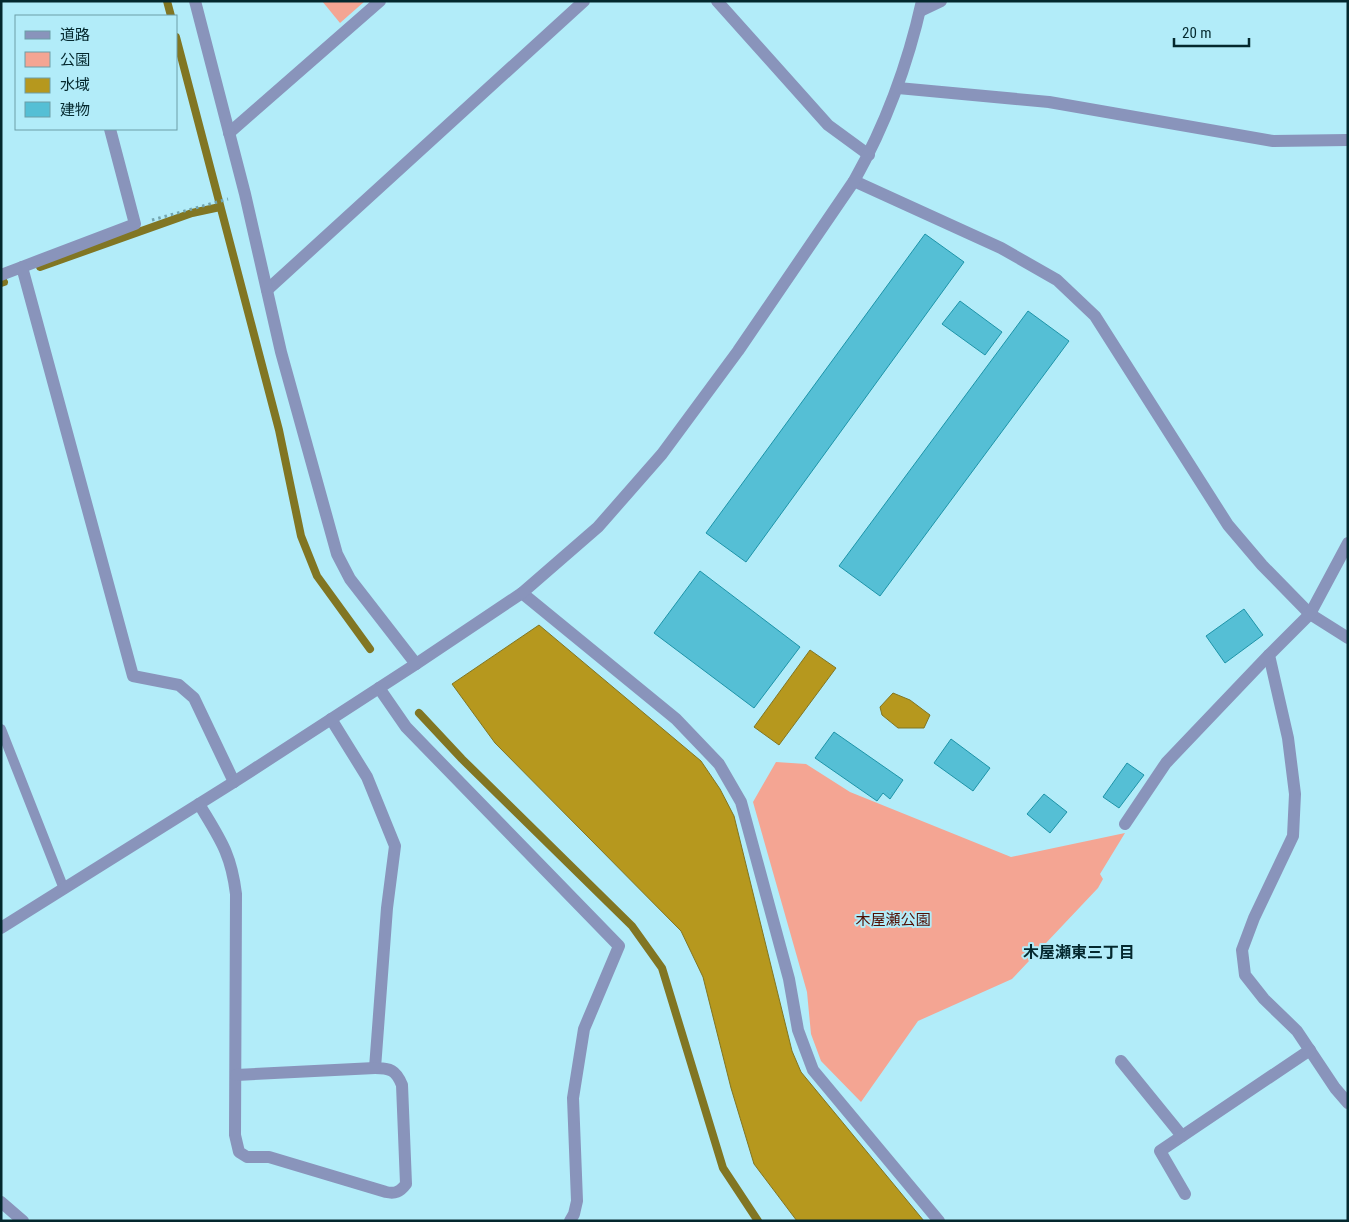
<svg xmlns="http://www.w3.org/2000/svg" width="1349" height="1222" font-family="'Roboto Condensed','Noto Sans JP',sans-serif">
<rect width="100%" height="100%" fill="#b2ecf9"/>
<!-- green -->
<g fill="#f4a593">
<path d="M322 1H365L340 23Z"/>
<path d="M776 762 806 764 850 792 1011 857 1125 833 1100 874 1103 879 1098 888 1012 979 918 1021 861 1102 821 1061 811 1034 807 992 753 802Z"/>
</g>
<!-- water -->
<g fill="#b6981e" stroke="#817623">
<path d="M539 625 701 761 720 789 734 816 792 1051 801 1072 924 1221H797L754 1164 731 1088 703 977 681 931 495 743 452 684Z"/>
<path d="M810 650 836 668 779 745 754 727Z"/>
<path d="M893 693 910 700 930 715 924 728H898L882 715 880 707Z"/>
</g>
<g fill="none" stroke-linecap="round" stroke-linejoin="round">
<!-- stream -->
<g stroke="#817623" stroke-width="8">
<path d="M167 1 171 16"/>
<path d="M176 37 279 430 301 536 317 576 370 649"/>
<path d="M40 267 192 213 220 207"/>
<path d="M1 283 4 282"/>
<path d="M419 713 462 759 632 926 662 968 723 1168 758 1221"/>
</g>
</g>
<!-- building -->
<g fill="#55bfd5" stroke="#1d94a9">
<path d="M925 234 964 262 746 562 706 533Z"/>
<path d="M960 301 1002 332 985 355 942 324Z"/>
<path d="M1028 311 1069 341 880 596 839 566Z"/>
<path d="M700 571 800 647 754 708 654 633Z"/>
<path d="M1244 609 1263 635 1225 663 1206 636Z"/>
<path d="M834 732 903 780 890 799 883 793 877 801 815 758Z"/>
<path d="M951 739 990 768 973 791 934 763Z"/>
<path d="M1127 763 1144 775 1119 808 1103 797Z"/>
<path d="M1044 794 1067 812 1050 833 1027 814Z"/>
</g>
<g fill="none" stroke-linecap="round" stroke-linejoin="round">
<!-- path -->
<path stroke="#73a5af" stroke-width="3" stroke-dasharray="2.5 4" stroke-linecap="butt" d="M152 220 228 199"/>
<!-- service -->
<path stroke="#8994bb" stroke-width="10" d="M1 729 64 889"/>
<!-- minor -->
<g stroke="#8994bb" stroke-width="12">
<path d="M717 1 828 125 869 155"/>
<path d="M920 11 941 1"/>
<path d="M229 133 380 1"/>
<path d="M854 181 1001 248 1057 280 1095 316 1228 525 1262 565 1310 614 1348 638"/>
<path d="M22 267 135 224 110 129"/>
<path d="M1 275 22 267 133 676 179 685 194 698 234 782"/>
<path d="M267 290 584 1"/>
<path d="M1348 543 1310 614 1269 655 1288 738 1295 794 1293 836 1254 918 1242 950 1245 975 1264 999 1297 1031 1335 1088 1348 1103"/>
<path d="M522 593 676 719 719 764 741 802 789 979 798 1030 813 1070 939 1221"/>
<path d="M379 688 406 727 619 946 584 1029 573 1098 577 1201 574 1214 570 1221"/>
<path d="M199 804C220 839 231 853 236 894L235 1135 239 1152 247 1157H269L386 1192C395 1194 400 1192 406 1184L402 1085C396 1070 390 1068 375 1068L387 908 395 846 367 777 331 719"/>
<path d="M1125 824 1166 763 1269 655"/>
<path d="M1121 1061 1182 1136"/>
<path d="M236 1075 375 1068"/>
<path d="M1185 1194 1160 1151 1310 1050"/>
<path d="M1 1202 23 1221"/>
</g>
<!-- tertiary -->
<g stroke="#8994bb" stroke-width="12">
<path d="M195 1 245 194 281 352 337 554 350 579 416 664"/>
<path d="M898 88 1049 102 1273 141 1348 140"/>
<path d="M1 928 234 782 416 664 522 593 598 527 662 454 738 351 854 181C886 124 908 64 922 1"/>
</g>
</g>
<g text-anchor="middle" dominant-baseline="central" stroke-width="4" stroke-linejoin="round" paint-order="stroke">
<!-- park labels -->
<g font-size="15" fill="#500f03" stroke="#b2ecf9">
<text x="893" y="920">木屋瀬公園</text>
</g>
<!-- neighbourhood labels -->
<g font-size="16" font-weight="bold" fill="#04282e" stroke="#b2ecf9">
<text x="1079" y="952">木屋瀬東三丁目</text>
</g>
</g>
<!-- border -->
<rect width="1349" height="1222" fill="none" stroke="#04282e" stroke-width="5"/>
<!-- legend -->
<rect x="15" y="15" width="162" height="115" fill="#b2ecf9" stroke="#6c9ea8"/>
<rect x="25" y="31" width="25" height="8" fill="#8994bb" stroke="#6c9ea8"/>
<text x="60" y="40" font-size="15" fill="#04282e">道路</text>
<rect x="25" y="52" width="25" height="15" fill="#f4a593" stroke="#6c9ea8"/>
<text x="60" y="65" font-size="15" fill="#04282e">公園</text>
<rect x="25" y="78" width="25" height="15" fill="#b6981e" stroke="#6c9ea8"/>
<text x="60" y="90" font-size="15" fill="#04282e">水域</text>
<rect x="25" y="102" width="25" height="15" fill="#55bfd5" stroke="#6c9ea8"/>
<text x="60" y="115" font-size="15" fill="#04282e">建物</text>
<!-- scale -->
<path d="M1174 38v8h75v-8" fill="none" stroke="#04282e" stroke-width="2.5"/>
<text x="1182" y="38" font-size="15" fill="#04282e" stroke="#b2ecf9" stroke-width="4" paint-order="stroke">20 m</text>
</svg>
